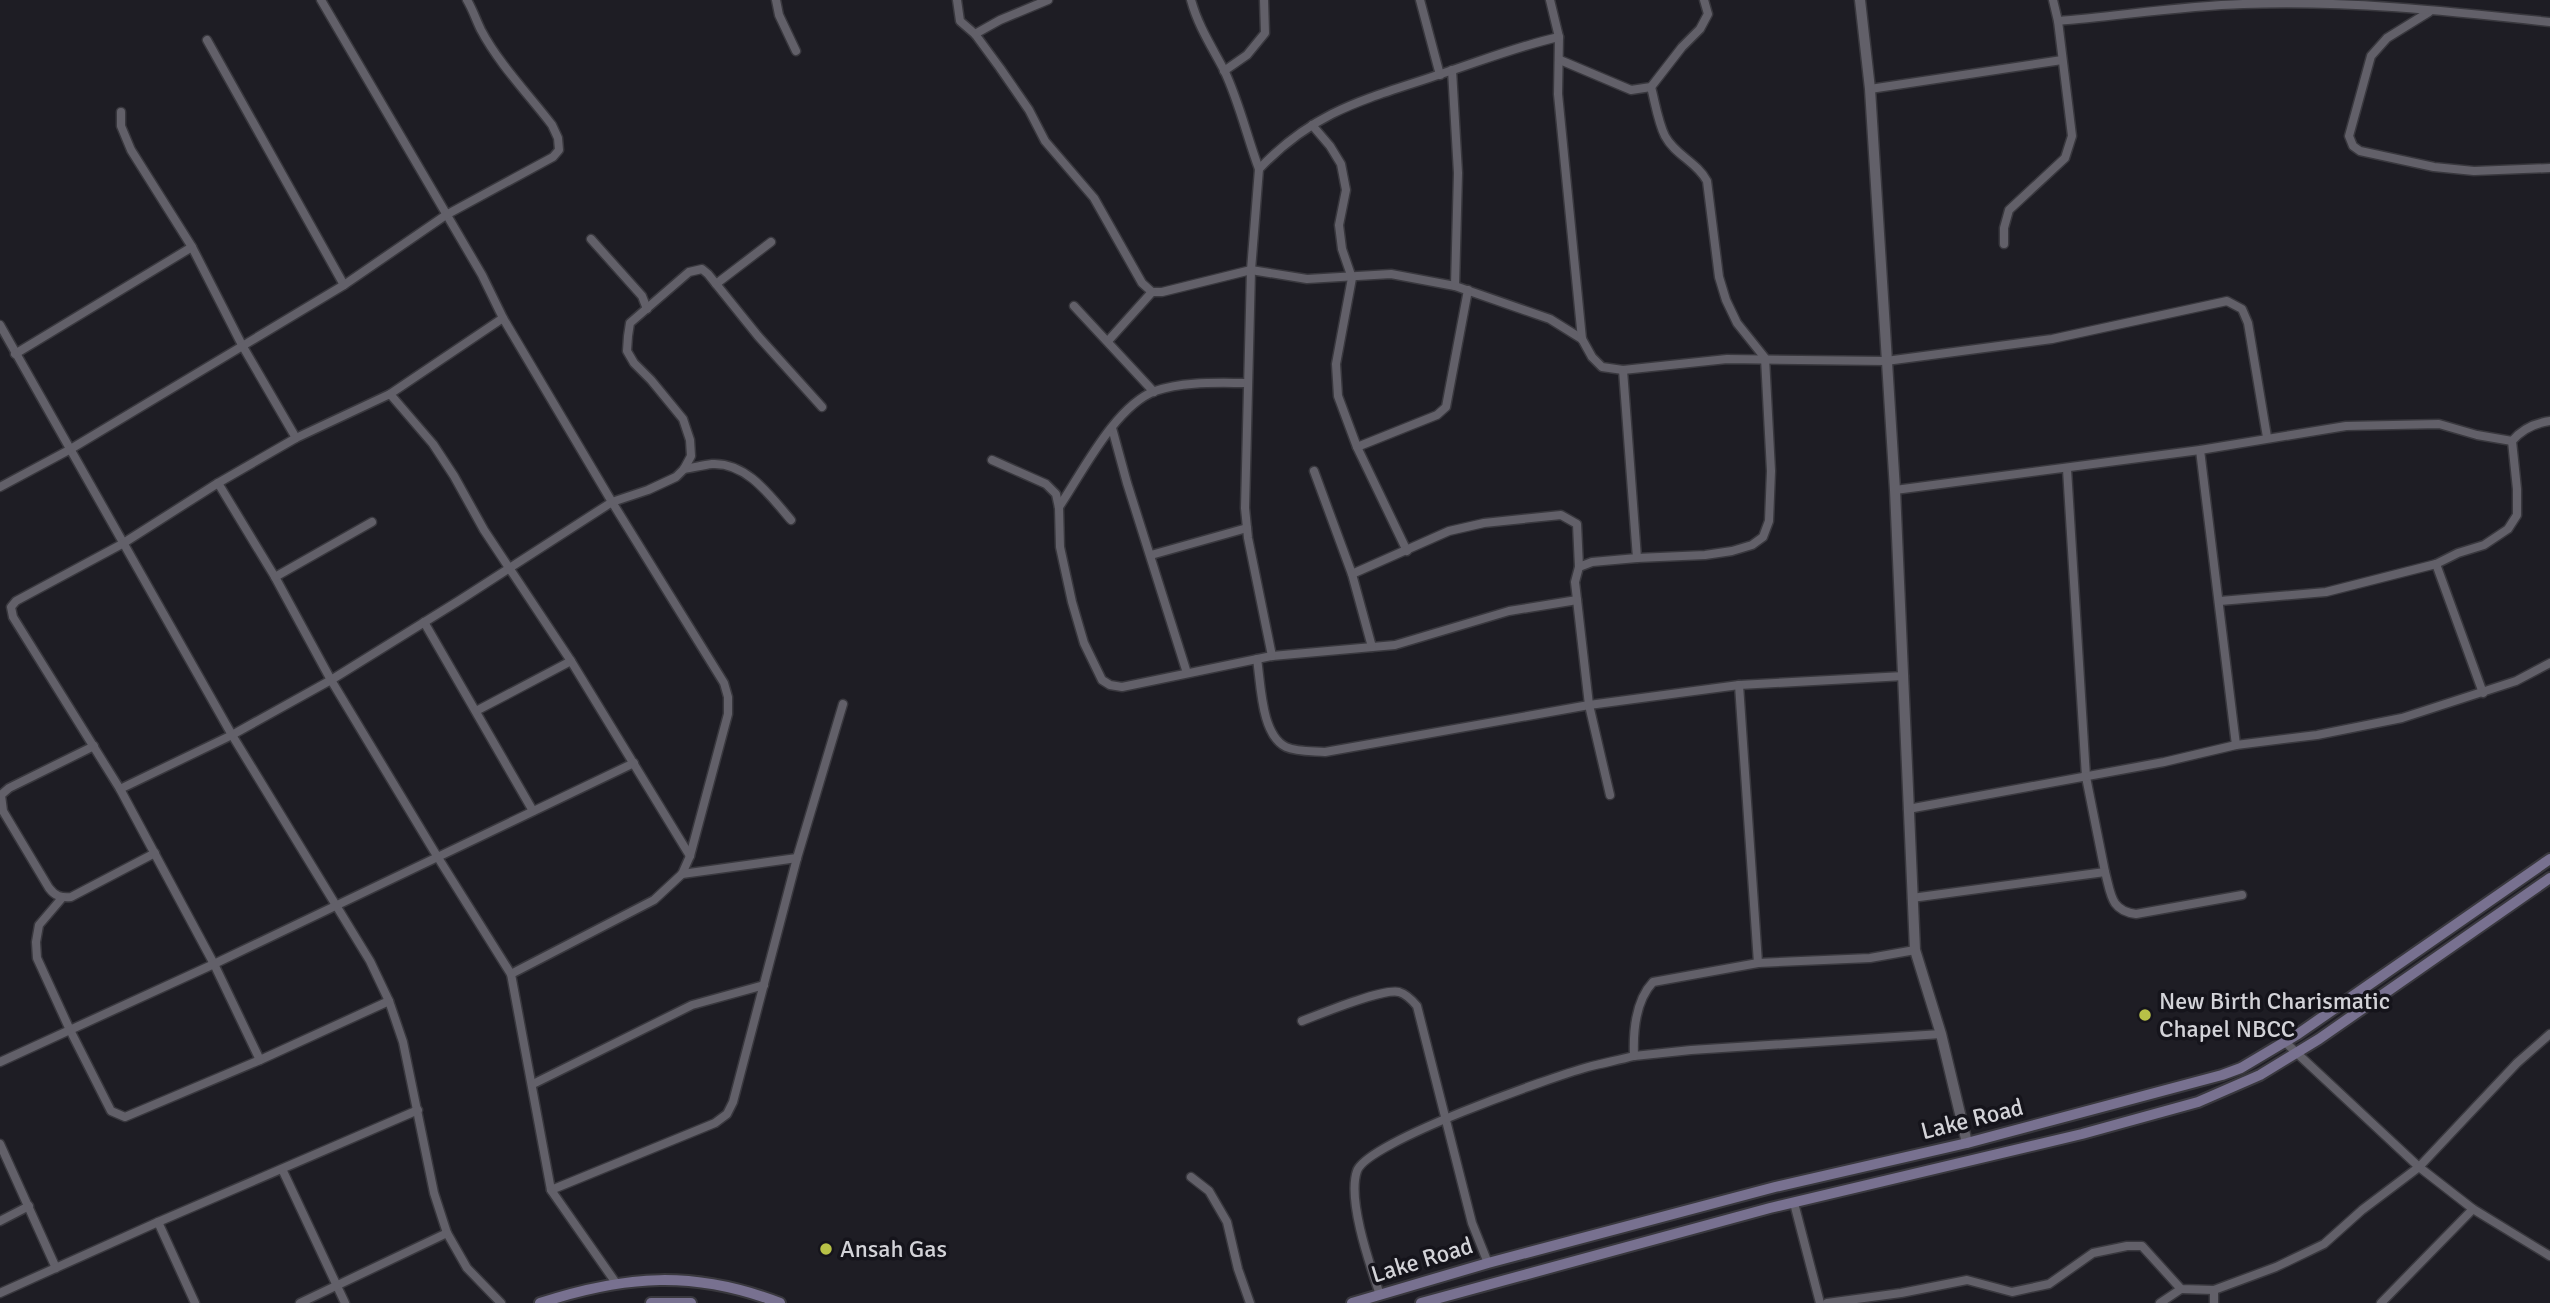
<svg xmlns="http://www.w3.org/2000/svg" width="2550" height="1303" font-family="Signika,sans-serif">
<rect width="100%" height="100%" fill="#1e1d24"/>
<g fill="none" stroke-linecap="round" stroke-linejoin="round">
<!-- minor casing -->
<g stroke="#39383e" stroke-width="11">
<g id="minor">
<path d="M321 0 482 275 503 318 612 502 724 683 728 697V714L690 856 682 874 654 900 511 974 551 1190 616 1283"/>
<path d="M776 0 779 15 796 51"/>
<path d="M957 0 960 21 975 34 1000 68 1029 110 1045 141 1094 198 1142 283 1152 292H1162L1251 270 1307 279 1391 274 1455 286 1550 319 1582 339 1592 357 1602 367 1623 370 1727 359 1886 361 2052 339 2227 301 2242 309 2248 323 2267 437"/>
<path d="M1191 0C1198 26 1212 47 1224 70 1239 101 1247 137 1259 169"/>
<path d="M1420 0 1440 75"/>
<path d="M1550 0 1559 37 1558 94 1582 339"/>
<path d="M2429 12 2387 38 2371 56 2349 136 2353 146 2360 151 2434 167 2474 171 2550 168"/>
<path d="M2058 21C2119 16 2181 6 2243 4 2345 0 2448 11 2550 22"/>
<path d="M975 34 1000 20 1048 0"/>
<path d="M207 40 344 285"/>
<path d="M1560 60 1631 90 1651 87 1682 47 1700 29 1708 14 1704 0"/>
<path d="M1452 70 1458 173 1455 286"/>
<path d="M1224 71 1247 55 1265 33 1264 0"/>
<path d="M1870 89 2062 60"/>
<path d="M121 112V126L131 150 192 247 242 345 296 438"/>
<path d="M1312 125 1330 146 1341 164 1346 190 1339 225 1342 249 1352 278 1336 364 1338 396 1357 447 1407 551"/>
<path d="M591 239 642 296 647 309"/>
<path d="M2004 244V228L2009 210 2065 158 2072 136 2058 21 2053 0"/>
<path d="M716 284 771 242"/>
<path d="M1074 306 1154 392"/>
<path d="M0 325 232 735 370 961 389 1001 403 1042 434 1193 447 1233 467 1268 501 1303"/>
<path d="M1108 341 1152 292"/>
<path d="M15 354 192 247"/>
<path d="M390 394 503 318"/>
<path d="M1112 428 1127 483 1187 673"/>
<path d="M1357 447 1437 415 1446 407 1468 290"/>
<path d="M2200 450 2236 745"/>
<path d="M992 460 1046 484 1056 494 1059 508 1060 547 1072 602 1084 643 1102 680 1110 685 1122 687 1272 656 1395 645 1509 611 1577 600"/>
<path d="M684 469C693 468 702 465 712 464 747 462 771 497 791 520"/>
<path d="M2067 469 2086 777 2105 872"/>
<path d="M1314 471 1352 574 1372 647"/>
<path d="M218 483 275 577 331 680 437 856 511 974"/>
<path d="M0 487 69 450 344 285 446 215 553 157 559 150 558 138 552 125C529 95 499 64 481 30 476 20 473 10 467 0"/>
<path d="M1895 490 2200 450 2346 426 2439 424 2477 435 2512 441"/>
<path d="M1059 507C1082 473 1115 406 1155 391 1184 381 1217 383 1247 383"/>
<path d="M1151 555 1247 528"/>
<path d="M1637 558 1705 555 1732 551 1752 545 1763 537 1769 521 1771 471 1765 358 1737 323 1726 300 1719 277 1707 181C1697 162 1675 155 1665 136 1658 122 1655 102 1651 87"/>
<path d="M2436 564 2483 693"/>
<path d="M1352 574 1449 531 1484 523 1561 515 1577 524 1579 567"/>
<path d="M275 577 372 522"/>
<path d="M2220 601 2326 592 2436 564 2458 553 2484 545 2508 529 2517 515V489L2512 441C2522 429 2535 423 2550 421"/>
<path d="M424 622 533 811"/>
<path d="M1272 656 1248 538 1245 508 1251 270 1259 169C1316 109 1367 99 1441 74 1481 61 1518 46 1559 37"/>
<path d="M1257 659C1261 684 1261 735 1286 747 1297 752 1313 751 1325 752L1589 705 1739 685 1904 676"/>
<path d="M1739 685 1758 963"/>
<path d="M476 711 571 661"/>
<path d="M94 746 9 788 1 795 3 811 49 888C55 896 61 898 71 897L155 853"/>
<path d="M120 789 232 735 331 680 460 600 612 502 648 490 676 477 684 469 691 456 690 440 683 419 651 380 634 363 627 351 628 336 630 323 689 272 702 269 708 274 758 336 822 407"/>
<path d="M1610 795 1589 705 1575 582 1579 567 1592 562 1637 558 1623 370"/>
<path d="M1908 809 2164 762 2236 745 2317 735 2402 718 2516 681 2550 663"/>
<path d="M682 874 797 858"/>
<path d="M62 898 39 925 36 942 37 958 70 1030 111 1111 125 1117 260 1060 389 1001"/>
<path d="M1912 898 2105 872C2111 893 2110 911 2136 914L2242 895"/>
<path d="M1302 1021C1320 1014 1383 988 1399 992 1406 994 1412 1000 1417 1006L1472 1223 1488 1263"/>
<path d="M2285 1042 2419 1167 2473 1209 2550 1256"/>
<path d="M1634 1056 1691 1050 1941 1034"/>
<path d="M260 1060 214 964 120 789 13 617 11 607 16 601 122 544 218 483 296 438 390 394 433 444 454 476 484 530 571 661 690 856"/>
<path d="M0 1062 214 964 634 763"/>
<path d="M533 1084 692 1005 764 985"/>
<path d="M0 1144 56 1268"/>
<path d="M282 1169 345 1303"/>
<path d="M1191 1177 1209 1191 1227 1222 1238 1269 1250 1303"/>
<path d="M551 1190 715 1123 727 1114 733 1102 797 858 843 704"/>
<path d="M1794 1203 1820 1303"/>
<path d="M0 1221 29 1206"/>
<path d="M158 1222 195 1303"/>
<path d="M0 1293 158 1222 418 1110"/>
<path d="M1380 1295C1370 1265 1347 1200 1357 1171 1366 1142 1552 1077 1588 1067 1603 1063 1619 1060 1634 1056 1633 1031 1635 1001 1653 982L1758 963 1870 958 1915 950"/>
<path d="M300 1303 447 1233"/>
<path d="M1827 1303 1901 1293 1967 1280 2012 1292 2049 1284 2093 1253 2127 1246H2142L2181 1289 2214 1290 2276 1267 2324 1244 2362 1210 2419 1167 2517 1063 2550 1034"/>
<path d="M2160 1303 2181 1289"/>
<path d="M2214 1303V1290"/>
<path d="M2381 1303 2473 1209"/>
</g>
</g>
<!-- tertiary casing -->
<g stroke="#39383e" stroke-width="13">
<path id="tertiary" d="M1860 0 1870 89 1895 490 1915 950 1941 1034 1967 1143"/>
</g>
<!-- secondary casing -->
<g stroke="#39383e" stroke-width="14">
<g id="secondary">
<path d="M540 1303C626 1275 694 1270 780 1303"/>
<path d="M651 1303H691"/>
<path d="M1352 1303 1488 1263 1775 1187 1967 1143 2222 1075 2241 1068 2298 1034 2550 859"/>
<path d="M1421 1303 1770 1208 2082 1134 2198 1102 2260 1075 2319 1039 2550 878"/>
</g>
</g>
<!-- minor -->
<use href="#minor" stroke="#626069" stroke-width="8"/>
<!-- tertiary -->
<use href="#tertiary" stroke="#626069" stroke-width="10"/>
<!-- secondary -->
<use href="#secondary" stroke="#787190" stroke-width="10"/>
</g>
<!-- markers -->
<g fill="#b8c147" stroke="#15141b" stroke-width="2.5">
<circle cx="2145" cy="1015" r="7"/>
<circle cx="826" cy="1249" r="7"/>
</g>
<g text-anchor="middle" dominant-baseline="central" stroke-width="7" stroke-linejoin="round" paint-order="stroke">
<!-- poi labels -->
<g font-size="24" fill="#d3d3d8" stroke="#15141b" text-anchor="start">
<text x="2159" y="1001">New Birth Charismatic<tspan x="2159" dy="28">Chapel NBCC</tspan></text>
<text x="840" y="1249">Ansah Gas</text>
</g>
<!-- street labels -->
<g font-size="24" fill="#d3d3d8" stroke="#15141b">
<text transform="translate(1972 1119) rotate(-14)">Lake Road</text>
<text transform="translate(1422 1260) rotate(-17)">Lake Road</text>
</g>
</g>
</svg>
